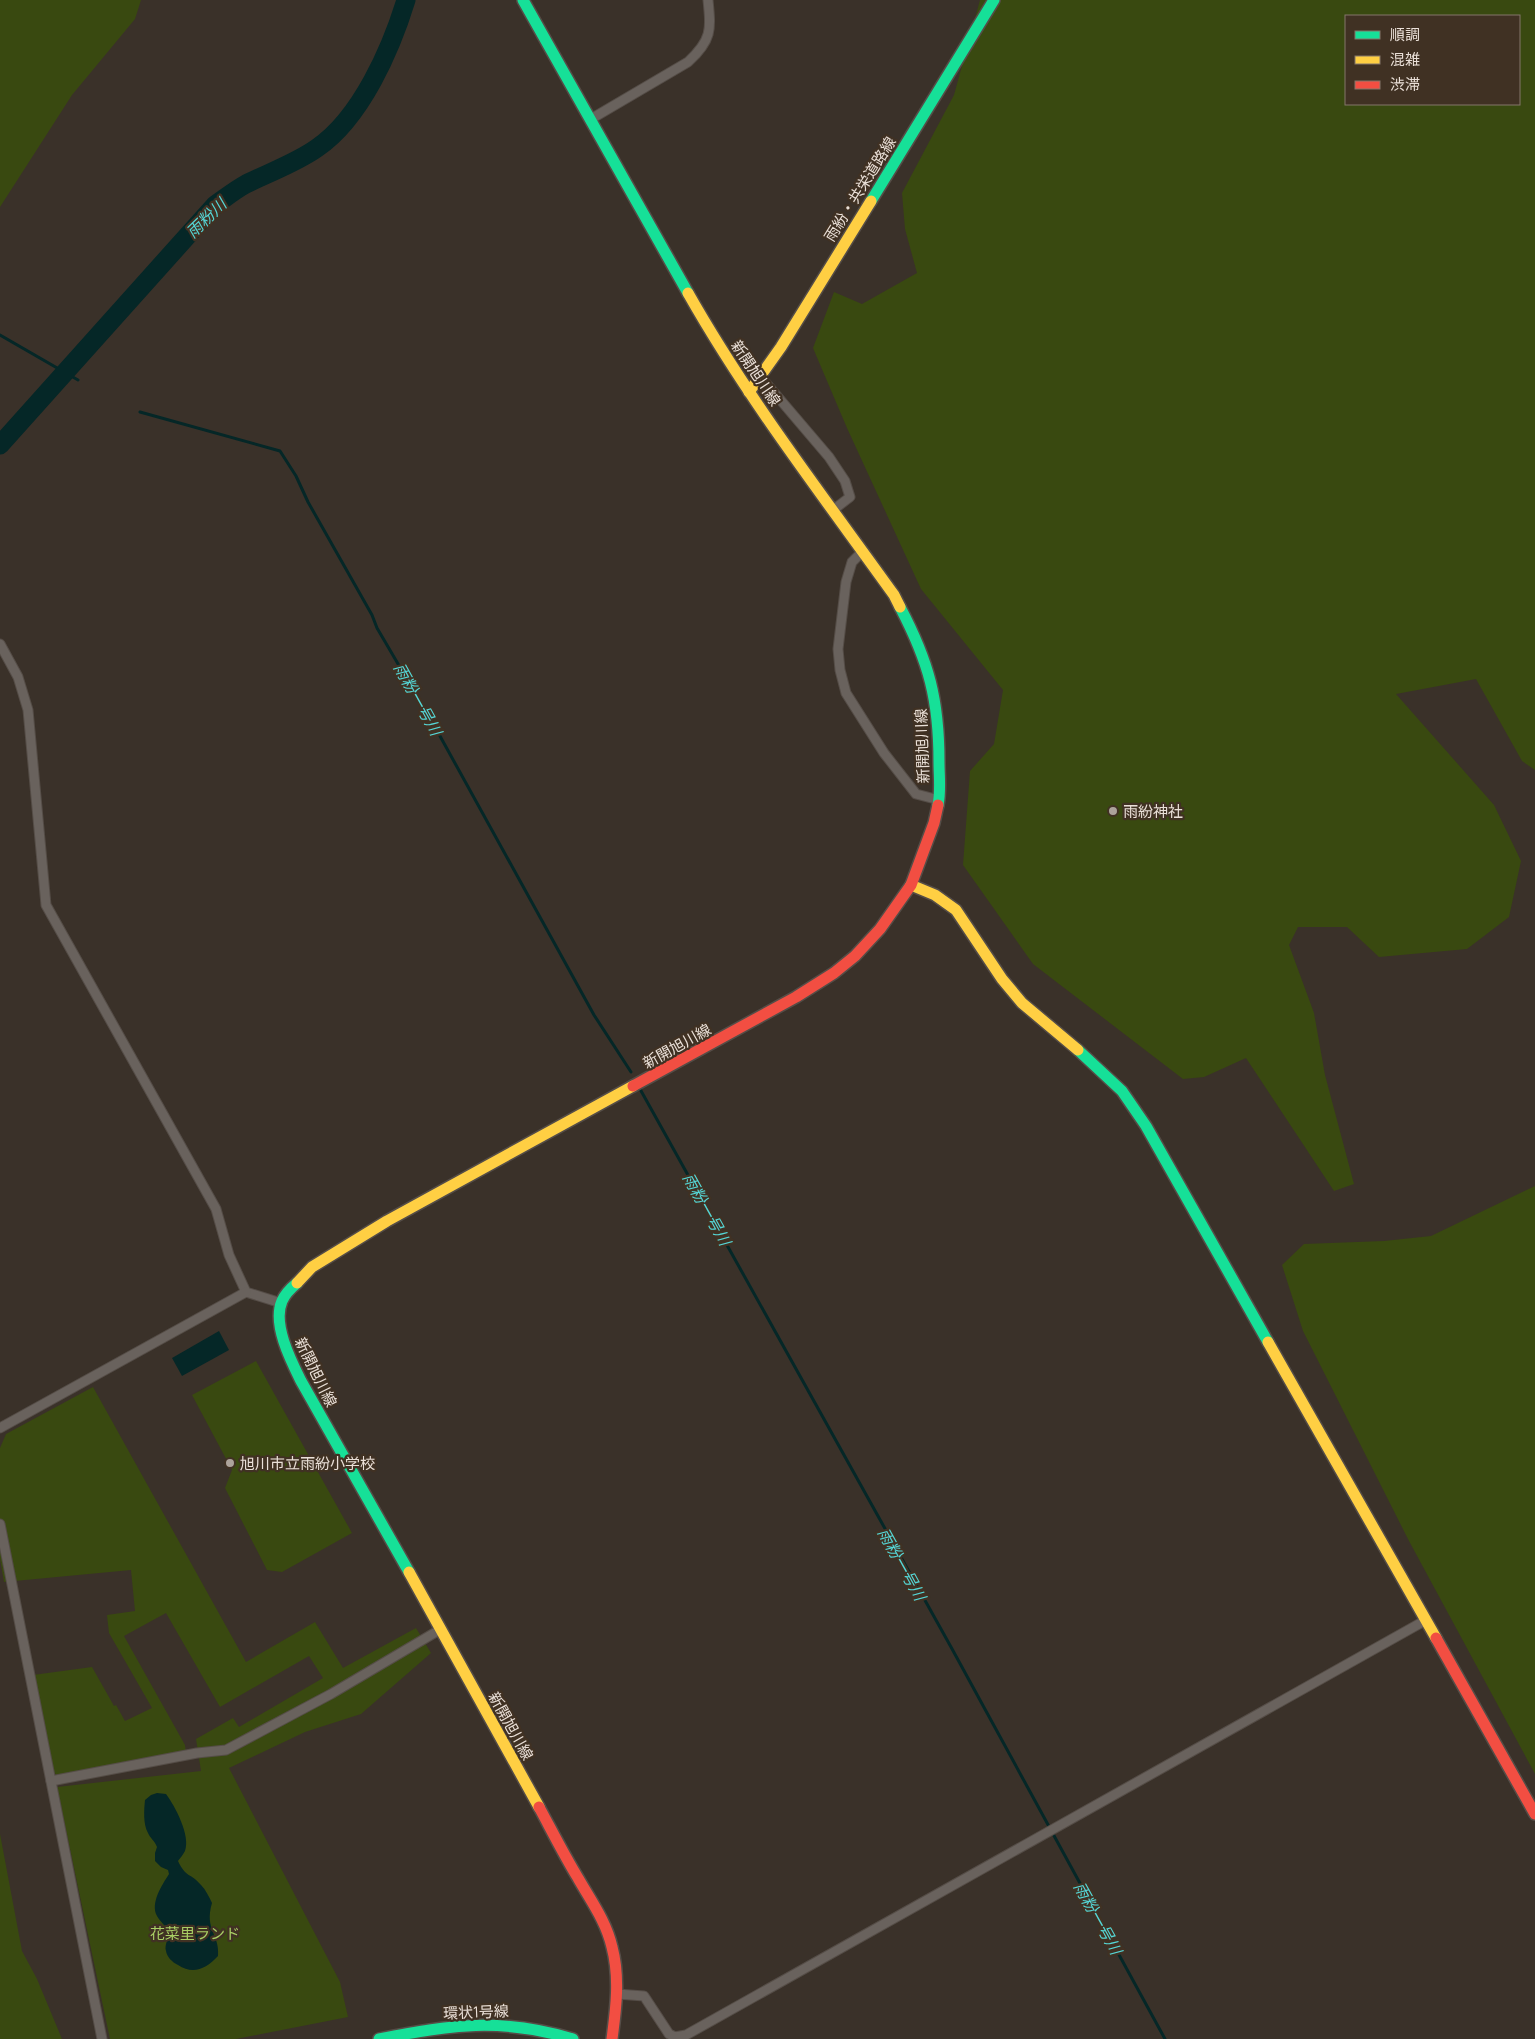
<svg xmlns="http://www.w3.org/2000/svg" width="1535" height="2039" font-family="Manrope,'Noto Sans JP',sans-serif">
<rect width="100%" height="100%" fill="#3a3129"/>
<!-- green -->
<g fill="#394910" fill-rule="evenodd">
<path d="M0 0H141L135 19 72 95 0 207Z"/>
<path d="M980 0H1535V770L1522 761 1476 679 1396 694 1494 805 1521 861 1509 917 1467 949 1379 957 1347 927H1298L1289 945 1314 1013 1325 1075 1354 1184 1334 1191 1246 1058 1204 1077 1183 1079 1033 964 963 865 970 771 994 744 1003 690 921 589 847 428 813 348 834 292 862 304 917 273 905 229 902 193 954 95ZM1346 16H1519V104H1346Z"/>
<path d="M1535 1186V1774L1409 1541 1303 1331 1282 1265 1304 1244 1384 1241 1431 1236Z"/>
<path d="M256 1361 352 1533 282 1572 267 1570 225 1488 232 1470 192 1395Z"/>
<path d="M93 1387 246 1662 315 1622 343 1668 416 1628 431 1653 361 1714 305 1732 229 1768 340 1982 348 2017 236 2039H110L57 1787 201 1771 196 1739 233 1718 239 1727 323 1678 309 1656 220 1707 166 1613 124 1636 185 1745 186 1753 59 1777 53 1772 33 1675 92 1667 114 1706 116 1705 125 1721 152 1708 109 1633 107 1615 135 1611 131 1570 4 1582 0 1559V1448L6 1434Z"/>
<path d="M0 1834 22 1951 37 1979 62 2039H0Z"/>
</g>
<!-- water -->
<g fill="#052727">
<path d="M219 1331 229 1350 182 1376 172 1358Z"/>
<path d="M157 1793 166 1794C175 1806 191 1836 185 1851 183 1855 180 1858 178 1861 186 1878 191 1873 201 1885 206 1890 209 1897 212 1903 204 1930 220 1934 218 1956 206 1969 193 1975 178 1965 172 1962 167 1957 166 1951 164 1945 169 1939 168 1932 166 1925 160 1922 157 1916 150 1903 162 1885 169 1874L168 1870 161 1867 155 1861V1853L157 1847C155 1841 150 1838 148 1833 143 1824 144 1810 145 1800L151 1795Z"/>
</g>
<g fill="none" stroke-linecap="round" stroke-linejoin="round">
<!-- stream -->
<g stroke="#052727" stroke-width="3">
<path d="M0 335 78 380"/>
<path d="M140 412 280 451 296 476 308 502 372 615 377 628 435 727 594 1015 631 1072"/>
<path d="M640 1089 951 1647 1165 2039"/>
</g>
<!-- river -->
<path stroke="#052727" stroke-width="19" d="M0 445 215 205C225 198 235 190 246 184 270 172 296 163 317 148 361 118 391 49 406 0"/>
<!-- street casing -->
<g stroke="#554d47" stroke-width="11">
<g id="street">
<path d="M591 119 688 62C712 40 711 30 708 0"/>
<path d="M760 376 829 457 845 481 850 497 833 510"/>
<path d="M863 551 852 562 846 582 838 649 840 670 846 693 884 753 916 794 939 800"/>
<path d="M0 644 18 677 28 710 46 905 216 1209 229 1255 246 1292 281 1303"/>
<path d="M0 1428 246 1292"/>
<path d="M0 1524 102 2039"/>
<path d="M51 1781 197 1753 226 1750 331 1694 441 1629"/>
<path d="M617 1994 644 1996 669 2034 675 2037 686 2035 1426 1620"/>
</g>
</g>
<!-- fast casing -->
<g stroke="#554d47" stroke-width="14">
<g id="fast">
<path d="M523 0 688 293"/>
<path d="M871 201 994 0"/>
<path d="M900 607C929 662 939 700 939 762 939 776 941 791 938 805"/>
<path d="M1078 1050 1122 1091 1146 1126 1268 1342"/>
<path d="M297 1283C291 1288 285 1294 282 1301 272 1324 291 1361 301 1381L409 1572"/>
<path d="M379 2039C452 2025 499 2017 573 2039"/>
</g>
</g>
<!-- slow casing -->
<g stroke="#554d47" stroke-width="14">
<g id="slow">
<path d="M688 293C748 399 823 496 894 595L900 607"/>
<path d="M749 392 781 347 871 201"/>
<path d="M911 885 935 895 956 910 1002 979 1022 1003 1078 1050"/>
<path d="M297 1283 312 1267 387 1221 633 1086"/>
<path d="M1268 1342 1436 1638"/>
<path d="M409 1572 539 1807"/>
</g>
</g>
<!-- jam casing -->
<g stroke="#554d47" stroke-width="14">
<g id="jam">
<path d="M633 1086 796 997 834 973 855 956 880 929 911 885 934 823 938 805"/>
<path d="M1436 1638 1535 1814"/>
<path d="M539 1807C552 1831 564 1855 578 1878 591 1901 606 1921 612 1947 620 1977 616 2009 612 2039"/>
</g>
</g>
<!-- street -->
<use href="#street" stroke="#69625d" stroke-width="9"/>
<!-- fast -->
<use href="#fast" stroke="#16e098" stroke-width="11"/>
<!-- slow -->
<use href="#slow" stroke="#ffcf43" stroke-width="11"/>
<!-- jam -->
<use href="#jam" stroke="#f24e42" stroke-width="11"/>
</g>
<!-- markers -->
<g fill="#aca39b" stroke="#403123" stroke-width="2">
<circle cx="1113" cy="811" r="5"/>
<circle cx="230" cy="1463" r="5"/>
</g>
<g text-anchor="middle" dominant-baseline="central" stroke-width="4.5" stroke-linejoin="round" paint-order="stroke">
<!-- street labels -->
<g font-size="15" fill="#eae0d8" stroke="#403123">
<text transform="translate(860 189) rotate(-58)">雨紛・共栄道路線</text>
<text transform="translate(756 373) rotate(56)">新開旭川線</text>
<text transform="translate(922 746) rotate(-92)">新開旭川線</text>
<text transform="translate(677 1046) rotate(-29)">新開旭川線</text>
<text transform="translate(316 1372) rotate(64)">新開旭川線</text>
<text transform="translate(511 1726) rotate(61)">新開旭川線</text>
<text transform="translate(476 2012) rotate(-2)">環状1号線</text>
</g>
<!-- poi labels -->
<g font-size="15" fill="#eae0d8" stroke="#403123" text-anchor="start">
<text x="1123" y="811">雨紛神社</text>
<text x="240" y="1463">旭川市立雨紛小学校</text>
</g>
<!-- park labels -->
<g font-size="15" fill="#a9cf65" stroke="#403123">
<text x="195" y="1933">花菜里ランド</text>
</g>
<!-- water labels -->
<g font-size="16" font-style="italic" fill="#55d7d7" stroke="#403123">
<text transform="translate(206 218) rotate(-44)">雨粉川</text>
<text transform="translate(418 699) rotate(61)">雨粉一号川</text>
<text transform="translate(707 1209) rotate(61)">雨粉一号川</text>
<text transform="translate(902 1564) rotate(61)">雨粉一号川</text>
<text transform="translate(1098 1918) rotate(61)">雨粉一号川</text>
</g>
</g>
<!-- legend -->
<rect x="1345" y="15" width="175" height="90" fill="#403123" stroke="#84776b"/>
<rect x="1355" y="31" width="25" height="8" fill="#16e098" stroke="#84776b"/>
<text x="1390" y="40" font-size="15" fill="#eae0d8">順調</text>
<rect x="1355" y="56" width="25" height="8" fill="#ffcf43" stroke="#84776b"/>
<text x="1390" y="65" font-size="15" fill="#eae0d8">混雑</text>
<rect x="1355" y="81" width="25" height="8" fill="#f24e42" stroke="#84776b"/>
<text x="1390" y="90" font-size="15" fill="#eae0d8">渋滞</text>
</svg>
